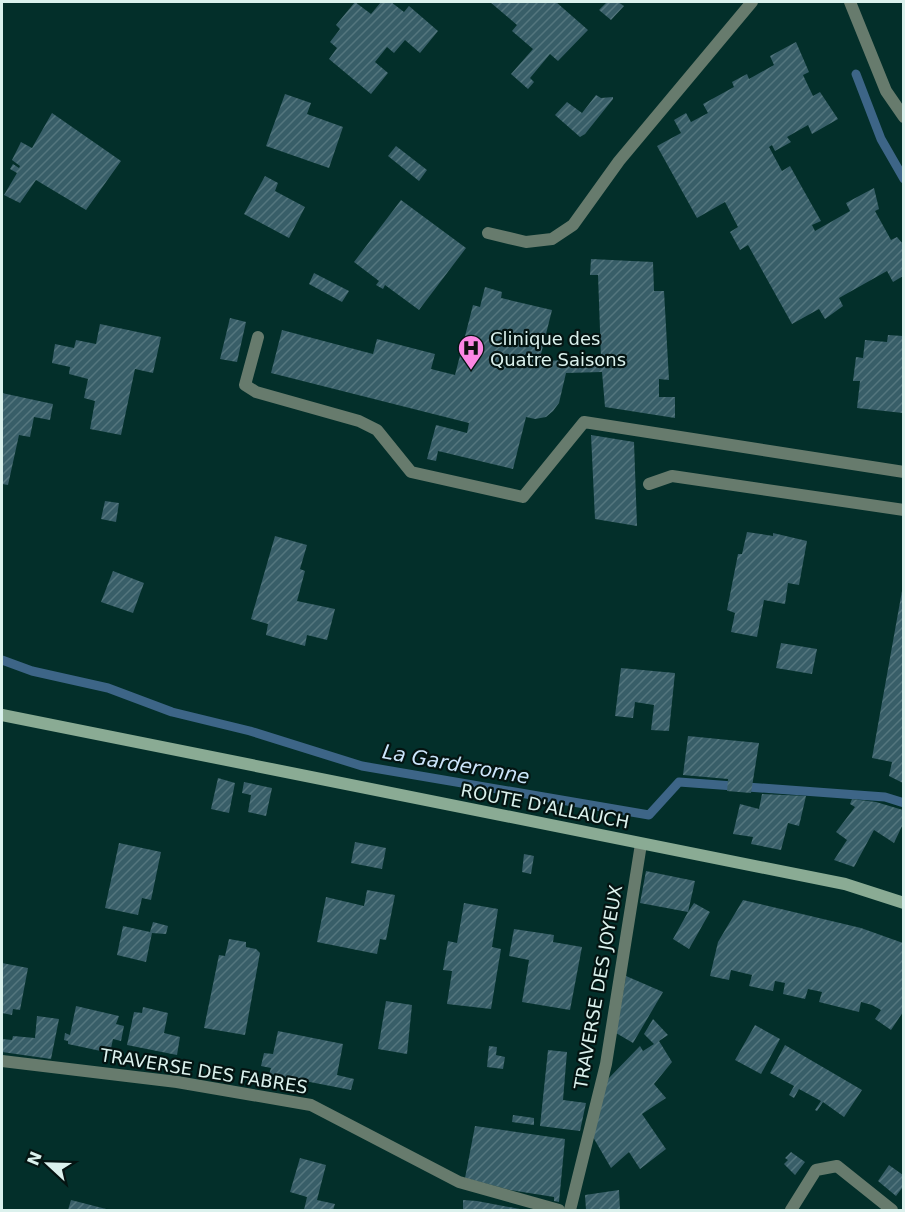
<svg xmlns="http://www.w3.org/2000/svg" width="905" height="1212" font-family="'DejaVu Sans',sans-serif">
<defs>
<pattern id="building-hatch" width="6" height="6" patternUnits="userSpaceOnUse" patternTransform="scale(1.5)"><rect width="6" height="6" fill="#385e68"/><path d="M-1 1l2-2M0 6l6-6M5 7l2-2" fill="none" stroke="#54767e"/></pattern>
</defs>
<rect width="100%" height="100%" fill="#032f2a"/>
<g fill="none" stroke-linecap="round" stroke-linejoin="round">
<!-- stream -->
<g stroke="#3d6587" stroke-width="9">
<path d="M856 74 881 139 904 179"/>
<path d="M2 660 32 671 108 688 172 712 250 731 362 766 649 815 679 782 885 797 904 803"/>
</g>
</g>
<!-- building -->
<g fill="url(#building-hatch)">
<path d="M355 2 371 14 381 2H391L404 12 409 6 438 31 420 53 405 40 394 53 387 47 375 62 388 73 371 94 329 59 337 48 330 42 340 29 336 25Z"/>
<path d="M490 2H556L588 30 558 61 550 54 530 78 534 82 528 89 511 74 533 49 512 31 517 25Z"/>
<path d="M607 2H618L624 6 611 20 599 10Z"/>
<path d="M796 42 809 72 803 75 813 96 820 92 838 119 812 134 808 125 787 137 791 142 775 151 772 145 769 147 782 171 790 166 804 191 821 221 812 225 815 231 850 211 846 203 874 188 879 209 875 211 891 240 897 237 903 244V276L893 282 887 271 839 298 843 306 825 319 819 309 792 324 748 245 740 250 730 232 738 227 725 202 697 218 657 146 681 133 674 120 686 113 691 122 708 113 703 104 734 87 732 82 747 74 749 79 774 65 770 56Z"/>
<path d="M285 94 311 103 307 114 343 127 329 168 266 146Z"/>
<path d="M596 95 601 98 613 97V99L585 134 580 137 555 115 567 102 582 113Z"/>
<path d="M52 113 121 161 86 210 36 180 20 203 4 195 17 173 10 169 13 164 19 168 20 166 12 160 21 142 32 148Z"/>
<path d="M396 146 427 170 419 181 388 156Z"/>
<path d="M265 176 278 183 275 191 305 207 289 238 244 214Z"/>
<path d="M401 200 466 248 419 310 385 285 383 289 376 285 379 281 354 262Z"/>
<path d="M591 259 653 262 654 291H664L669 380 659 379V397H675V418L605 407 602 372 566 373 559 403 553 411 546 417 535 419 526 417 513 469 438 451 436 461 427 459 436 425 467 433 469 423 271 373 282 330 373 354 377 339 435 354 431 369 455 375 473 305 480 307 485 287 502 292 501 298 552 310 540 358 546 361 601 358 598 275H590Z"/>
<path d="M314 273 349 291 342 302 309 284Z"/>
<path d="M230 318 246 322 237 362 220 359Z"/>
<path d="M100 324 161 337 153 373 135 369 121 435 90 429 95 401 84 398 88 379 69 374 70 367 52 363 55 344 74 348 76 340 96 344Z"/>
<path d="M888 335 903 336V413L857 408 860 381H853L856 357 863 358 865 340 887 342Z"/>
<path d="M2 393 53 404 50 420 34 417 30 437 19 435 8 485 2 484Z"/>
<path d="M591 435 634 442 637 526 595 519Z"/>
<path d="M105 501 119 503 116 522 101 519Z"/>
<path d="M747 532 773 536V533L807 541 799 585 788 583 785 604 764 600 757 637 731 632 735 613 727 610 738 554H742Z"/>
<path d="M275 536 307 545 300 569 305 571 297 601 335 609 327 640 307 635 305 646 266 635 268 624 251 619Z"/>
<path d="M113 571 144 583 133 613 101 602Z"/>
<path d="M902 591H903V783L889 776 892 762 872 758Z"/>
<path d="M781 643 817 649 812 674 776 668Z"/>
<path d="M621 668 675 673 669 731 651 730 654 705 635 702 633 718 615 716Z"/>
<path d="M688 736 759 743 751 793 727 791 728 779 683 775Z"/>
<path d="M218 778 235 783 229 813 211 809Z"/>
<path d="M244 782 272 788 266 816 248 812 251 795 242 793Z"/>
<path d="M762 794 806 796 799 826 788 823 781 850 751 844 753 837 733 834 740 804 759 809Z"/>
<path d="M852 799 876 802 903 810V824L894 843 874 830 854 867 834 860 847 840 836 832 855 807 850 804Z"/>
<path d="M355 842 386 848 382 869 351 863Z"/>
<path d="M119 843 161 852 151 900 142 898 138 915 105 908Z"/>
<path d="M524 854 534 856 531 874 522 872Z"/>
<path d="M646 871 695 881 688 912 694 903 710 912 689 949 673 939 688 912 640 903Z"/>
<path d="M367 890 395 895 386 940 380 939 377 954 317 942 326 897 364 906Z"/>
<path d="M743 900 861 928 903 943V1012L891 1030 875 1019 881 1010 872 1005 861 1002 859 1012 819 1002 822 992 808 989 805 999 783 994 785 983 775 981 773 991 749 986 752 975 731 970 729 980 710 976 718 942Z"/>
<path d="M464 903 498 909 492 947 501 949 491 1009 447 1004 452 971 443 970 448 941 457 943Z"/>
<path d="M153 922 168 926 166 934 152 933 146 962 117 955 123 926 150 932Z"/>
<path d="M514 929 554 935 553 942 582 947 570 1010 522 1002 529 960 509 956Z"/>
<path d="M229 939 246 942V947L256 949 260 953 245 1035 204 1028 219 955 225 956Z"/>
<path d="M2 963 28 968 20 1010 13 1009 12 1015 2 1013Z"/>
<path d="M626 976 663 992 633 1043 616 1033Z"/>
<path d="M386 1001 412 1005 407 1054 378 1049Z"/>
<path d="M76 1006 119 1016 116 1024 124 1026 121 1041 113 1039 110 1053 68 1044V1041L64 1040 65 1033 70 1035Z"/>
<path d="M143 1007 168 1013 164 1033 180 1037 177 1055 127 1045 134 1012 142 1013Z"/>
<path d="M37 1016 59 1019 51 1059 2 1052V1039L12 1040 13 1036 35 1038Z"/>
<path d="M653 1019 668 1035 659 1041 672 1062 654 1084 666 1098 642 1114 666 1149 640 1169 629 1152 611 1168 593 1137 607 1080 640 1046 643 1051 654 1044 644 1034Z"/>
<path d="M755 1025 780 1039 761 1074 735 1060Z"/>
<path d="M278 1031 343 1044 337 1075 354 1079 351 1090 269 1074 271 1068 261 1066 264 1053 273 1054Z"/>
<path d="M785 1045 862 1090 844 1117 823 1102 817 1111 815 1110 821 1101 799 1089 794 1098 789 1095 794 1086 770 1073Z"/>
<path d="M489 1046 497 1047 496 1055 505 1057 503 1069 487 1067Z"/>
<path d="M548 1050 567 1052 563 1100 586 1103 580 1131 540 1126Z"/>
<path d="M513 1115 534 1118V1125L512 1122Z"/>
<path d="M475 1126 565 1139 559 1202 554 1201V1197L510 1190 465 1178Z"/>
<path d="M791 1152 805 1162 795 1175 784 1164 788 1160 785 1158Z"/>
<path d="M300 1158 326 1165 317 1200 335 1204 333 1210H304L307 1197 290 1192Z"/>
<path d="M889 1165 903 1175V1189L902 1188 896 1196 878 1181Z"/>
<path d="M619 1190 620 1210H586L585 1195Z"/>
<path d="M71 1200 110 1210H68Z"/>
<path d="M463 1200 477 1201 525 1210H463Z"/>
</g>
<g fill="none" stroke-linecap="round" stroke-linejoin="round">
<!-- service -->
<g stroke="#677b6d" stroke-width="12">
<path d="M488 233 526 242 552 239 573 225 619 161 752 2"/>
<path d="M258 337 245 385 256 392 359 421 377 430 411 472 523 497 584 422 904 472"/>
<path d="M649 484 672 476 904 510"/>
</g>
<!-- minor -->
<g stroke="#677b6d" stroke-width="12">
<path d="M2 1061 177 1082 311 1105 459 1182 559 1210"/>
<path d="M570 1210 606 1064 641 844"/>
<path d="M791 1210 816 1170 837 1166 892 1210"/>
</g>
<!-- tertiary -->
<path stroke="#677b6d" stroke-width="12" d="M850 2 886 91 904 117"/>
<!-- secondary -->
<path stroke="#8aab94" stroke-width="12" d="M2 715 845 884 904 903"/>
</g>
<!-- icons -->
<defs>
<g id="hospital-pin" transform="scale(1.35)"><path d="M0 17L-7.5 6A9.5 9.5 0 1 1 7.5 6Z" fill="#fc86e3" stroke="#041412"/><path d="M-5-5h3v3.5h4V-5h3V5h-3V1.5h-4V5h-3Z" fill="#111"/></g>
</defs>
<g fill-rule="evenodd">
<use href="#hospital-pin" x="471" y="348"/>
</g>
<g text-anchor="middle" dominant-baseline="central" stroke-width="4.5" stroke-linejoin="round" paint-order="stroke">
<!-- poi labels -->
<g font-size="18" fill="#dbf1ed" stroke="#041412" text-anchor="start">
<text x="490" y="338">Clinique des<tspan x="490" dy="21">Quatre Saisons</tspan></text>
</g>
<!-- street labels -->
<g font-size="18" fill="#dbf1ed" stroke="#041412">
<text transform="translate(545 806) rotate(11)">ROUTE D'ALLAUCH</text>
<text transform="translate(598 987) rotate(-80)">TRAVERSE DES JOYEUX</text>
<text transform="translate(204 1071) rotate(9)">TRAVERSE DES FABRES</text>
</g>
<!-- water labels -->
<g font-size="20" font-style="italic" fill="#cce5fb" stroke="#041412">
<text transform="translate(456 764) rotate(10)">La Garderonne</text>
</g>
</g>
<!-- border -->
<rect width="905" height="1212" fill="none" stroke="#dbf1ed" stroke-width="6"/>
<!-- north arrow -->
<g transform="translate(48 1164) rotate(292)" stroke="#041412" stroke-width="4.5" paint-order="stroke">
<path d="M0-4.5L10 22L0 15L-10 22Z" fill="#dbf1ed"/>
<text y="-9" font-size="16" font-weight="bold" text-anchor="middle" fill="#dbf1ed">N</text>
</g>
</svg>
